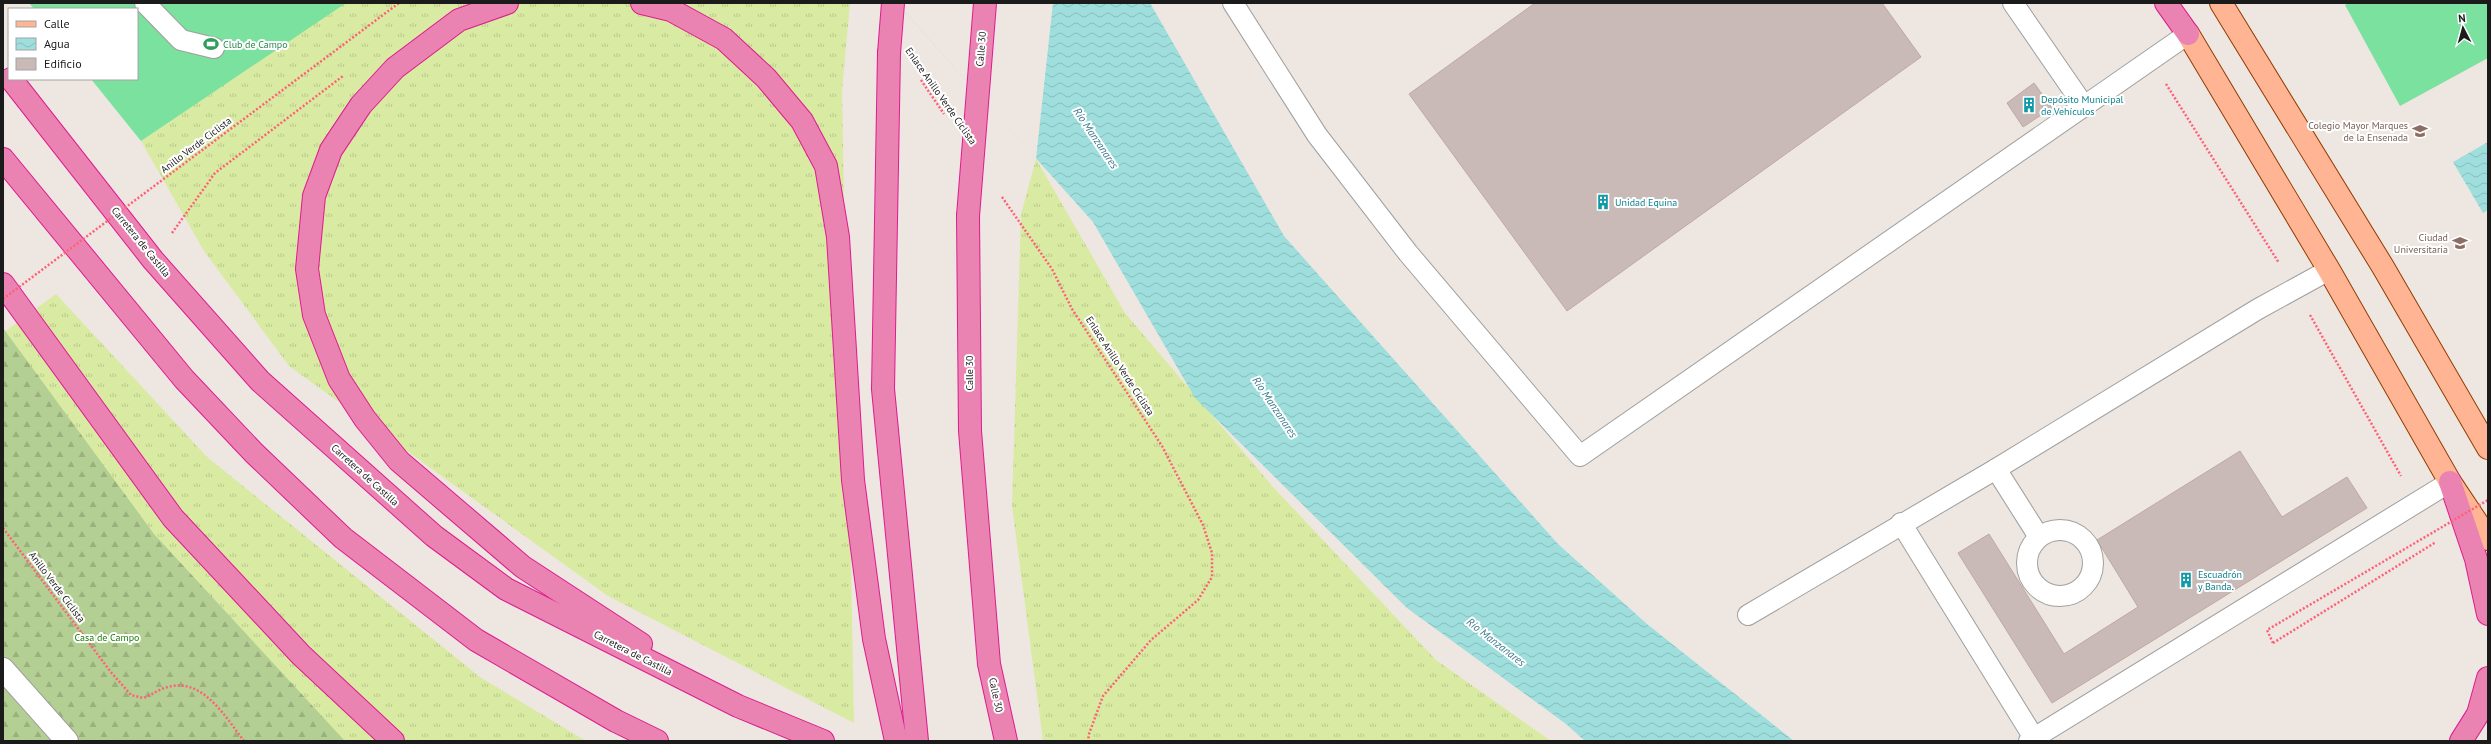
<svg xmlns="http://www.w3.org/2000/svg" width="2491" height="744" font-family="'PT Sans',sans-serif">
<defs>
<pattern id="grass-tufts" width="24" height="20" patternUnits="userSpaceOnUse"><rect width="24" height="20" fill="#d9eba3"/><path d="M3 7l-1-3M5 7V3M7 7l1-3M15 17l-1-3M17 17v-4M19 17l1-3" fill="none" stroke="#bac98c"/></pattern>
<pattern id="forest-firs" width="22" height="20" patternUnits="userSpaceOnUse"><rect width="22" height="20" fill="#b4cf93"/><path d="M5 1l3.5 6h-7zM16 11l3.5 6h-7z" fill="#9ab17e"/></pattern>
<pattern id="water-waves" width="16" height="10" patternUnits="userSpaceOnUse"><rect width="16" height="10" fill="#9ededc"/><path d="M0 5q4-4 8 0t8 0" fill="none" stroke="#88bebc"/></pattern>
</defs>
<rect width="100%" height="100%" fill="#eee6e0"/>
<!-- grass -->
<g fill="url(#grass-tufts)">
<path d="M342 3H850L842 91 854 723 608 596 289 366 204 251 141 141Z"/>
<path d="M1036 159 1125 313 1273 487 1436 660 1551 741H1043L1012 506 1021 214Z"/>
<path d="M56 294 207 457 480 677 586 741H344L3 381V333Z"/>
</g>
<!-- forest -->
<path fill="url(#forest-firs)" d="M3 328 154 534 345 741H3Z"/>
<!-- pitch -->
<g fill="#7ae19f">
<path d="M29 3H346L141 141 91 79H137V9H34Z"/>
<path d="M2348 3H2488V58L2400 106 2345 5Z"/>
</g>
<!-- water -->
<g fill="url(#water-waves)">
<path d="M897 3H1150L1284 236 1558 544 1647 624 1794 741H1585L1566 724 1407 608 1195 398 1093 222Z"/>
<path d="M2488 142V210L2483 213 2453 162Z"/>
</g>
<!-- pier -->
<path fill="#eee6e0" d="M897 3H1053L1036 159Z"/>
<!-- building -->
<g fill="#c9bab7" stroke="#c0a8a2">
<path d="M1535 3H1882L1921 57 1567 311 1409 94Z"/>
<path d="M2034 83 2052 108 2023 127 2007 103Z"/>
<path d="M2240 451 2282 517 2347 477 2367 508 2052 703 1958 553 1989 534 2064 654 2138 607 2097 540Z"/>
</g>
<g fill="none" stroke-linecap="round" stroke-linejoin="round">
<!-- lane casing -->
<g stroke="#9f9f9f" stroke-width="22">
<g id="lane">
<path d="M145 3 181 40 214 48"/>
<path d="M1233 3 1317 135 1408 253 1580 456 2188 34"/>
<path d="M2013 3 2084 106"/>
<path d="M1996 469 2039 537"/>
<path d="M1901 523 2034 738"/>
<circle cx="2060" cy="563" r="33"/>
<path d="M1748 615 1996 469 2258 309 2329 270"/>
<path d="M2029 741 2450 482"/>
</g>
</g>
<!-- street casing -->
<g stroke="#9f9f9f" stroke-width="24">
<path id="street" d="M3 669 67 741"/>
</g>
<!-- primary casing -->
<g stroke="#933c00" stroke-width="24">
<g id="primary">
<path d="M2221 3 2383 267 2488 448"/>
<path d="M2188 34 2329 270 2450 482 2488 539"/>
</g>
</g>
<!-- highway casing -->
<g stroke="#dd1c90" stroke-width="24">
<g id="highway">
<path d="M507 3 459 20 395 68 361 105 331 150 314 196 307 269 314 315 339 379 365 419 399 461 523 567 641 644"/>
<path d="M642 3 671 10 724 39 766 78 802 121 826 166 838 237 853 480 874 639 896 741"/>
<path d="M2166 3 2188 34"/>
<path d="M889 53 883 389 917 741"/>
<path d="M11 79 153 260 260 381 434 536 506 589 738 706 823 741"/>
<path d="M3 159 184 379 254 453 343 538 476 640 616 721 657 741"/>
<path d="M968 216 970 431 989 664 1006 741"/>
<path d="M3 284 173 518 301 655 393 741"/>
<path d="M2450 482 2476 559 2488 614"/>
<path d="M2461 741 2478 714 2488 678"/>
</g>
</g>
<!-- path -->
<g stroke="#ff6078" stroke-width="2.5" stroke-dasharray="2 2" stroke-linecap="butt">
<path d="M921 80 944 114"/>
<path d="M2166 84 2279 263"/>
<path d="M1002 197 1052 269 1072 309 1162 446 1203 525 1212 553V577L1198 600 1151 640 1103 696 1089 734 1088 741"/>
<path d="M172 233 215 173 343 76"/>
<path d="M2310 315 2401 476"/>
<path d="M3 528 110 671 131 695 143 698C152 695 159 689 168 687 203 677 226 718 244 741"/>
<path d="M2273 643 2436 542"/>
</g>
<!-- lane -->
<use href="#lane" stroke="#fff" stroke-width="20"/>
<!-- street -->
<use href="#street" stroke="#fff" stroke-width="22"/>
<!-- primary -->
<use href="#primary" stroke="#ffb594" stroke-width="22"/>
<!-- highway -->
<use href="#highway" stroke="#ea83b1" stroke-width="22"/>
<!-- highway-bridge casing -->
<g stroke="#dd1c90" stroke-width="24" stroke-linecap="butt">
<g id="highway-bridge">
<path d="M889 53 893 3"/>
<path d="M968 216 985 3"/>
</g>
</g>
<!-- path-bridge -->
<g stroke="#ff6078" stroke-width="2.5" stroke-dasharray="2 2" stroke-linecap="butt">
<path d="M3 299 399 3"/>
<path d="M2273 643 2267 630 2488 500"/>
</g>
<!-- highway-bridge -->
<use href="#highway-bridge" stroke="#ea83b1" stroke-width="22"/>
</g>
<!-- icons -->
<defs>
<g id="stadium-bare" transform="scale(1.2)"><path d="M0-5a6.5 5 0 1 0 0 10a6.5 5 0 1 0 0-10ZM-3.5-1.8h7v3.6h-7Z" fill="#2e9e5b" stroke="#fff" stroke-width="2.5" paint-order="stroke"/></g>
<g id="building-bare" transform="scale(1.2)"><path d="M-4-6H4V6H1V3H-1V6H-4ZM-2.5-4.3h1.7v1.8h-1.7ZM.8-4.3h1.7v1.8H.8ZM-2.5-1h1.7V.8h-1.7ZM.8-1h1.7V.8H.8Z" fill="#0f9aa8" stroke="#fff" stroke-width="2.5" paint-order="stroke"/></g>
<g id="school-bare" transform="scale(1.2)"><path d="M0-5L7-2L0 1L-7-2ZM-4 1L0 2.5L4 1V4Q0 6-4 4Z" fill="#8d6e63" stroke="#fff" stroke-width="2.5" paint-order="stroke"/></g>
<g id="university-bare" transform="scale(1.2)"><path d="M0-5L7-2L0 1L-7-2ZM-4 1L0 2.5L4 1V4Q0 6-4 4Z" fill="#8d6e63" stroke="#fff" stroke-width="2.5" paint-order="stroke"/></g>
</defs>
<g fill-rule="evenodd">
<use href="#stadium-bare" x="211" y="44"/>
<use href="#building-bare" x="2029" y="105"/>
<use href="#school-bare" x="2420" y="131"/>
<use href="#building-bare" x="1603" y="202"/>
<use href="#university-bare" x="2460" y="243"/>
<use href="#building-bare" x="2186" y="580"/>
</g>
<g text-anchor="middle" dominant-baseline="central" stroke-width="4" stroke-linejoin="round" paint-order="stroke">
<!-- leisure labels -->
<g font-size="10" fill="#27864d" stroke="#fff" text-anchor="start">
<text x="223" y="44">Club de Campo</text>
</g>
<!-- street labels -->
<g font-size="10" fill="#1b1b1b" stroke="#fff">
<text transform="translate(981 49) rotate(-85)">Calle 30</text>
<text transform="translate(941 96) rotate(55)">Enlace Anillo Verde Ciclista</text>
<text transform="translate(196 145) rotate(-37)">Anillo Verde Ciclista</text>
<text transform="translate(141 242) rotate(51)">Carretera de Castilla</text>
<text transform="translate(1120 366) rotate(57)">Enlace Anillo Verde Ciclista</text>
<text transform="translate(969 373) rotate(-90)">Calle 30</text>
<text transform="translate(365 475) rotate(42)">Carretera de Castilla</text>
<text transform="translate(57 587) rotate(53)">Anillo Verde Ciclista</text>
<text transform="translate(633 653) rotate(27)">Carretera de Castilla</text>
<text transform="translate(996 695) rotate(78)">Calle 30</text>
</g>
<!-- culture labels -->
<g font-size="10" fill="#0d838f" stroke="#fff" text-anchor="start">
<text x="2041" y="99">Depósito Municipal<tspan x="2041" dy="12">de Vehículos</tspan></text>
<text x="1615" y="202">Unidad Equina</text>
<text x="2198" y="574">Escuadrón<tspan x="2198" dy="12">y Banda.</tspan></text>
</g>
<!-- education labels -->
<g font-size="10" fill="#785e54" stroke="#fff" text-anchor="end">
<text x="2408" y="125">Colegio Mayor Marques<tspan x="2408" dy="12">de la Ensenada</tspan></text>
<text x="2448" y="237">Ciudad<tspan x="2448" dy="12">Universitaria</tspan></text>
</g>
<!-- park labels -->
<g font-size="10" fill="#1b7c06" stroke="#fff">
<text x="107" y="637">Casa de Campo</text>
</g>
<!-- water labels -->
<g font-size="11" font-style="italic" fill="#3b7b8f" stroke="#fff">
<text transform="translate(1096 138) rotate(56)">Río Manzanares</text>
<text transform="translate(1275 407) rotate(56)">Río Manzanares</text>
<text transform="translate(1496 642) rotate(38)">Río Manzanares</text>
</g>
</g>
<!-- border -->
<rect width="2491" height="744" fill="none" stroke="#1b1b1b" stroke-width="8"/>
<!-- legend -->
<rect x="8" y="8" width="130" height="72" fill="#ffffff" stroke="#a4a4a4"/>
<rect x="16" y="21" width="20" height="6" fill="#ffb594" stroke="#a4a4a4"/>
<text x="44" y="28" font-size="12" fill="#1b1b1b">Calle</text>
<rect x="16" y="38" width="20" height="12" fill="url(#water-waves)" stroke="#a4a4a4"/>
<text x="44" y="48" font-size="12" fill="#1b1b1b">Agua</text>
<rect x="16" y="58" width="20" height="12" fill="#c9bab7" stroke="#a4a4a4"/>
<text x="44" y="68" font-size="12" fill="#1b1b1b">Edificio</text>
<!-- north arrow -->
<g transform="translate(2463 28) rotate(354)" stroke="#ffffff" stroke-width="3" paint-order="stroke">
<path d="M0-3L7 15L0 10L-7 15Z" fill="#1b1b1b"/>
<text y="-6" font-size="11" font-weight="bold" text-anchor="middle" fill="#1b1b1b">N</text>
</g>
</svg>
